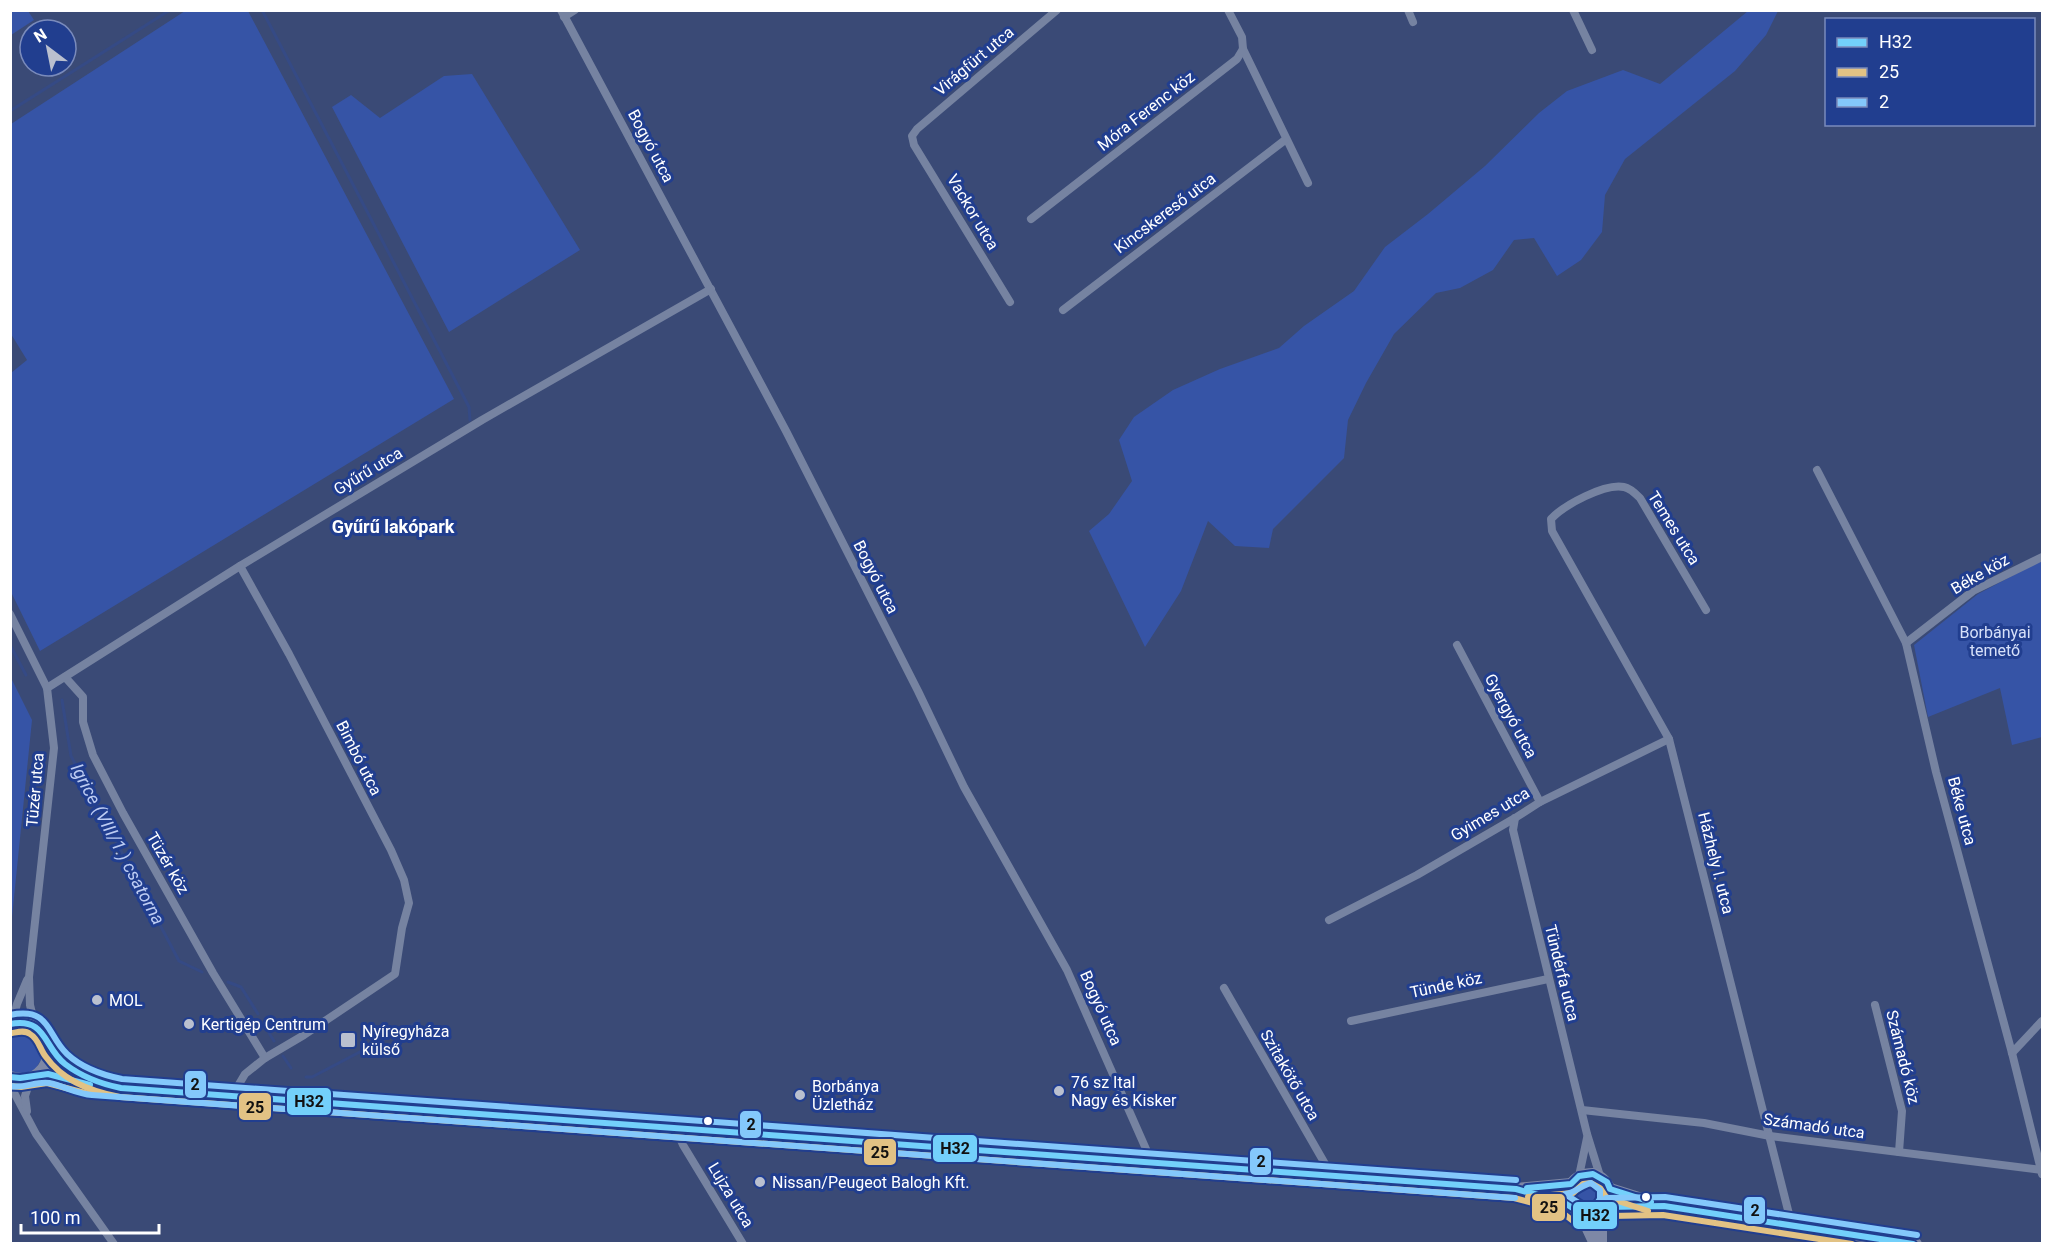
<svg xmlns="http://www.w3.org/2000/svg" width="2053" height="1254" font-family="Roboto,sans-serif">
<rect width="100%" height="100%" fill="#3a4a76"/>
<!-- green -->
<g fill="#3654a6">
<path d="M11 10 28 11 34 20 11 35Z"/>
<path d="M185 11H248L454 399 40 651 11 592V373L27 360 11 334V124Z"/>
<path d="M1748 11H1778L1766 35 1735 71 1625 159 1605 195 1602 232 1581 260 1557 276 1534 238 1514 240 1493 270 1460 288 1436 293 1394 334 1366 383 1348 420 1344 458 1273 529 1269 548 1235 546 1208 521 1181 591 1145 647 1089 531 1109 514 1132 481 1119 440 1134 417 1173 390 1220 369 1279 348 1304 326 1354 291 1385 247 1428 214 1485 166 1539 113 1567 91 1623 70 1660 84Z"/>
<path d="M472 74 580 250 449 332 332 107 351 95 380 118 444 76Z"/>
<path d="M2042 560V737L2012 745 2000 688 1928 717 1914 645 1978 594Z"/>
<path d="M11 678 32 720 11 927H10Z"/>
<path d="M10 1026H32L47 1050 33 1073 11 1074Z"/>
<circle cx="1590" cy="1195" r="16"/>
</g>
<g fill="none" stroke-linecap="round" stroke-linejoin="round">
<!-- stream -->
<g stroke="#354a85" stroke-width="3">
<path d="M262 10 469 407 470 420"/>
<path d="M10 111 170 10"/>
<path d="M10 645 26 675"/>
<path d="M62 700 71 756 179 961 202 972"/>
<path d="M228 982 241 987 258 1014"/>
<path d="M269 1033 274 1041"/>
<path d="M283 1056 291 1068"/>
<path d="M306 1077H312L419 1021"/>
</g>
<!-- street -->
<g stroke="#7683a1" stroke-width="8">
<path d="M561 10 786 431 918 691 964 787 1067 970 1146 1149 1150 1164"/>
<path d="M1408 10 1413 22"/>
<path d="M1573 10 1592 50"/>
<path d="M564 17 575 10"/>
<path d="M1243 49 1308 183"/>
<path d="M1031 219 1237 59 1243 49 1242 37 1228 10"/>
<path d="M1010 302 914 145 912 136 917 129 1057 10"/>
<path d="M1063 310 1285 140"/>
<path d="M1817 470 1906 643 1936 772 2012 1053 2042 1174"/>
<path d="M1706 610 1640 498C1636 494 1630 488 1624 487 1605 483 1564 505 1551 519L1552 531 1669 739 1792 1226"/>
<path d="M10 614 47 688 54 748 29 977 30 1005 35 1025"/>
<path d="M1906 643 1973 591 2042 557"/>
<path d="M1457 645 1540 802"/>
<path d="M65 677 83 697V722L93 755 123 813 213 973 265 1058"/>
<path d="M47 688 240 566 482 420 711 289"/>
<path d="M1515 818 1513 830 1587 1134 1600 1176"/>
<path d="M1329 920 1417 875 1515 818 1540 802 1669 739"/>
<path d="M1224 988 1332 1176"/>
<path d="M1875 1005 1902 1111 1899 1152"/>
<path d="M1351 1021 1548 979"/>
<path d="M12 1023 17 1004 27 980"/>
<path d="M2012 1053 2042 1021"/>
<path d="M10 1085 36 1134 114 1244"/>
<path d="M232 1096 245 1074 265 1058 304 1035 395 974 402 928 409 903 404 880 391 850 289 654 240 566"/>
<path d="M1582 1110 1704 1123 1770 1136 2042 1170"/>
<path d="M27 1111 25 1096 31 1078"/>
<path d="M676 1129 683 1145 743 1244"/>
<path d="M1579 1176 1587 1138"/>
<path d="M1819 1230 1822 1244"/>
</g>
<!-- secondary -->
<g stroke="#7e88a6" stroke-width="12">
<path d="M10 1024C63 1009 60 1093 10 1077"/>
<path d="M50 1048C64 1063 79 1074 98 1082"/>
<path d="M39 1073 60 1076 82 1085 1516 1189 1571 1184"/>
<path d="M1610 1189 1664 1206 1916 1244"/>
<path d="M1526 1191C1538 1195 1551 1197 1562 1202 1571 1206 1577 1215 1587 1216 1614 1220 1620 1183 1593 1174 1573 1174 1564 1189 1571 1207"/>
<path d="M1607 1207 1651 1206"/>
<path d="M1582 1216 1595 1244"/>
<path d="M1601 1244V1213"/>
</g>
<!-- bus-1 casing -->
<g stroke="#213e8f" stroke-width="10">
<g id="bus-1">
<path d="M10 1024C47 1017 43 1047 65 1064 82 1077 101 1084 121 1088L1516 1189 1563 1202 1587 1217 1597 1215 1607 1207 1664 1206 1913 1244"/>
<path d="M10 1077 20 1078 48 1074 90 1085"/>
<path d="M1527 1188 1571 1184 1579 1176 1593 1174 1607 1182 1610 1189 1651 1202"/>
</g>
</g>
<!-- bus-2 casing -->
<g stroke="#213e8f" stroke-width="10">
<g id="bus-2">
<path d="M12 1033C18 1032 25 1030 30 1034 39 1039 40 1050 46 1057 63 1081 93 1092 120 1097L1514 1198 1559 1210 1573 1221 1586 1226 1600 1223 1610 1216 1663 1215 1852 1244"/>
<path d="M10 1086 21 1087 47 1083 89 1094"/>
<path d="M1528 1197 1573 1193 1583 1184 1591 1183 1600 1188 1606 1197 1648 1211"/>
</g>
</g>
<!-- bus-3 casing -->
<g stroke="#213e8f" stroke-width="10">
<g id="bus-3">
<path d="M10 1015C51 1007 46 1034 67 1054 82 1068 102 1075 122 1079L1516 1180"/>
<path d="M10 1086C24 1089 36 1081 49 1083 64 1086 77 1094 92 1095L1515 1198"/>
<path d="M1591 1183 1600 1190V1199L1595 1206 1585 1207 1565 1194C1576 1193 1581 1185 1591 1183Z"/>
<path d="M1595 1207 1606 1198 1665 1197 1917 1235"/>
</g>
</g>
<!-- bus-1 -->
<use href="#bus-1" stroke="#73d0fb" stroke-width="6"/>
<!-- bus-2 -->
<use href="#bus-2" stroke="#e2c284" stroke-width="6"/>
<!-- bus-3 -->
<use href="#bus-3" stroke="#84c8fb" stroke-width="6"/>
</g>
<!-- markers -->
<g fill="#bac0cf" stroke="#213e8f" stroke-width="2">
<circle cx="97" cy="1000" r="6"/>
<circle cx="189" cy="1024" r="6"/>
<rect x="340" y="1032" width="16" height="16" rx="3"/>
<circle cx="1059" cy="1091" r="6"/>
<circle cx="800" cy="1095" r="6"/>
<circle cx="760" cy="1182" r="6"/>
</g>
<g fill="#fff" stroke="#213e8f" stroke-width="2">
<circle cx="708" cy="1121" r="5"/>
<circle cx="1646" cy="1197" r="5"/>
</g>
<g text-anchor="middle" dominant-baseline="central" stroke-width="6" stroke-linejoin="round" paint-order="stroke">
<!-- street labels -->
<g font-size="16" fill="#fff" stroke="#213e8f">
<text transform="translate(974 61) rotate(-40)">Virágfürt utca</text>
<text transform="translate(1146 111) rotate(-38)">Móra Ferenc köz</text>
<text transform="translate(651 146) rotate(62)">Bogyó utca</text>
<text transform="translate(973 212) rotate(59)">Vackor utca</text>
<text transform="translate(1165 213) rotate(-37)">Kincskereső utca</text>
<text transform="translate(368 471) rotate(-31)">Gyűrű utca</text>
<text transform="translate(1674 528) rotate(58)">Temes utca</text>
<text transform="translate(1980 574) rotate(-30)">Béke köz</text>
<text transform="translate(876 577) rotate(63)">Bogyó utca</text>
<text transform="translate(1511 716) rotate(62)">Gyergyó utca</text>
<text transform="translate(359 758) rotate(63)">Bimbó utca</text>
<text transform="translate(35 790) rotate(-85)">Tüzér utca</text>
<text transform="translate(1962 811) rotate(75)">Béke utca</text>
<text transform="translate(1490 814) rotate(-31)">Gyimes utca</text>
<text transform="translate(168 863) rotate(60)">Tüzér köz</text>
<text transform="translate(1716 863) rotate(76)">Házhely I. utca</text>
<text transform="translate(1562 973) rotate(76)">Tündérfa utca</text>
<text transform="translate(1446 985) rotate(-12)">Tünde köz</text>
<text transform="translate(1101 1008) rotate(66)">Bogyó utca</text>
<text transform="translate(1903 1057) rotate(76)">Számadó köz</text>
<text transform="translate(1290 1075) rotate(60)">Szitakötő utca</text>
<text transform="translate(1814 1126) rotate(8)">Számadó utca</text>
<text transform="translate(731 1195) rotate(59)">Lujza utca</text>
</g>
<!-- park labels -->
<g font-size="16" fill="#d6e0f9" stroke="#213e8f">
<text x="1995" y="632">Borbányai<tspan x="1995" dy="18">temető</tspan></text>
</g>
<!-- poi labels -->
<g font-size="16" fill="#fff" stroke="#213e8f" text-anchor="start">
<text x="109" y="1000">MOL</text>
<text x="201" y="1024">Kertigép Centrum</text>
<text x="362" y="1031">Nyíregyháza<tspan x="362" dy="18">külső</tspan></text>
<text x="1071" y="1082">76 sz Ital<tspan x="1071" dy="18">Nagy és Kisker</tspan></text>
<text x="812" y="1086">Borbánya<tspan x="812" dy="18">Üzletház</tspan></text>
<text x="772" y="1182">Nissan/Peugeot Balogh Kft.</text>
</g>
<!-- neighbourhood labels -->
<g font-size="18" font-weight="bold" fill="#fff" stroke="#213e8f">
<text x="393" y="526">Gyűrű lakópark</text>
</g>
<!-- water labels -->
<g font-size="18" font-style="italic" fill="#bdccf3" stroke="#213e8f">
<text transform="translate(118 844) rotate(62)">Igrice (VIII/1.) csatorna</text>
</g>
</g>
<g stroke="#213e8f" stroke-width="2">
<rect x="184" y="1070" width="23" height="29" rx="6" fill="#84c8fb"/>
<rect x="286" y="1087" width="46" height="29" rx="6" fill="#73d0fb"/>
<rect x="238" y="1092" width="34" height="29" rx="6" fill="#e2c284"/>
<rect x="739" y="1110" width="23" height="29" rx="6" fill="#84c8fb"/>
<rect x="932" y="1134" width="46" height="29" rx="6" fill="#73d0fb"/>
<rect x="863" y="1138" width="34" height="28" rx="6" fill="#e2c284"/>
<rect x="1249" y="1147" width="23" height="29" rx="6" fill="#84c8fb"/>
<rect x="1531" y="1193" width="35" height="29" rx="6" fill="#e2c284"/>
<rect x="1743" y="1196" width="23" height="29" rx="6" fill="#84c8fb"/>
<rect x="1572" y="1201" width="46" height="29" rx="6" fill="#73d0fb"/>
</g>
<g font-size="16" text-anchor="middle" font-weight="bold" fill="#111">
<text x="195" y="1090">2</text>
<text x="309" y="1107">H32</text>
<text x="255" y="1113">25</text>
<text x="751" y="1130">2</text>
<text x="955" y="1154">H32</text>
<text x="880" y="1158">25</text>
<text x="1261" y="1167">2</text>
<text x="1549" y="1213">25</text>
<text x="1755" y="1216">2</text>
<text x="1595" y="1221">H32</text>
</g>
<!-- border -->
<rect width="2053" height="1254" fill="none" stroke="#ffffff" stroke-width="24"/>
<!-- legend -->
<rect x="1825" y="18" width="210" height="108" fill="#213e8f" stroke="#7a8bbc" stroke-width="1.5"/>
<rect x="1837" y="38" width="30" height="9" fill="#73d0fb" stroke="#7a8bbc" stroke-width="1.5"/>
<text x="1879" y="48" font-size="18" fill="#ffffff">H32</text>
<rect x="1837" y="68" width="30" height="9" fill="#e2c284" stroke="#7a8bbc" stroke-width="1.5"/>
<text x="1879" y="78" font-size="18" fill="#ffffff">25</text>
<rect x="1837" y="98" width="30" height="9" fill="#84c8fb" stroke="#7a8bbc" stroke-width="1.5"/>
<text x="1879" y="108" font-size="18" fill="#ffffff">2</text>
<!-- north arrow -->
<g transform="translate(48 48) rotate(328)"><circle r="28" fill="#213e8f" stroke="#7a8bbc" stroke-width="1.5"/>
<path d="M0-4.5L10 22L0 15L-10 22Z" fill="#bac0cf"/>
<text y="-9" font-size="16" font-weight="bold" text-anchor="middle" fill="#ffffff">N</text>
</g>
<!-- scale -->
<path d="M21 1224v9h138v-9" fill="none" stroke="#ffffff" stroke-width="3"/>
<text x="30" y="1224" font-size="18" fill="#ffffff" stroke="#213e8f" stroke-width="4.5" paint-order="stroke">100 m</text>
</svg>
